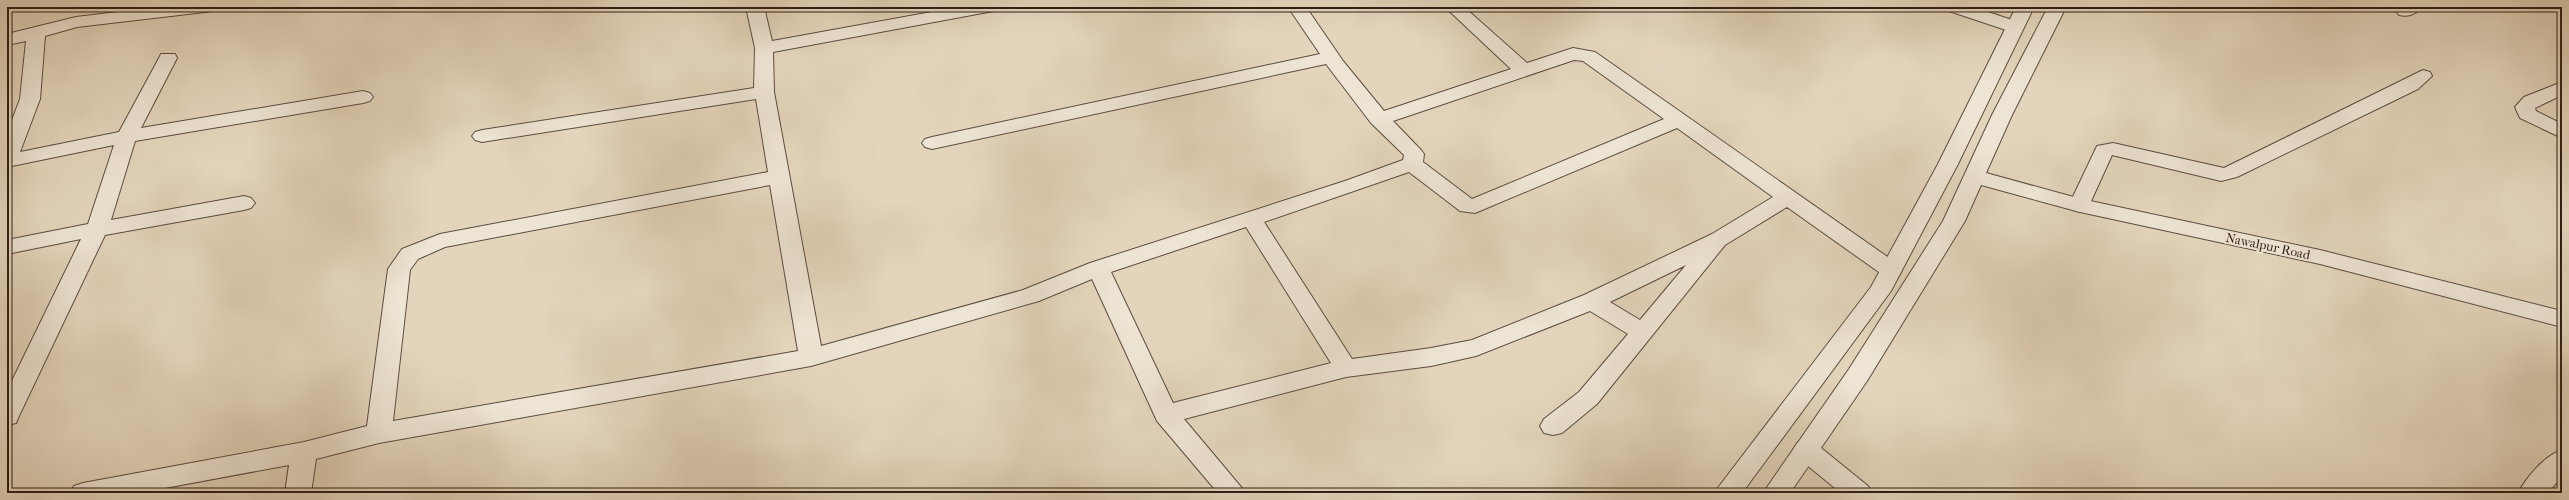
<svg xmlns="http://www.w3.org/2000/svg" width="2569" height="500" font-family="'IM FELL French Canon',serif">
<rect width="100%" height="100%" fill="#e3d5bc"/>
<filter id="stains"><feTurbulence type="fractalNoise" baseFrequency=".005" numOctaves="4"/><feColorMatrix values="0 0 0 0 .2 0 0 0 0 .09 0 0 0 0 .02 0 0 0 .5 -.17"/></filter>
<radialGradient id="worn" r=".72"><stop offset=".6" stop-color="#630" stop-opacity="0"/><stop offset="1" stop-color="#630" stop-opacity=".3"/></radialGradient>
<g fill="none" stroke-linecap="round" stroke-linejoin="round">
<!-- minor casing -->
<g stroke="#5b4c40" stroke-width="2">
<g id="minor">
<path d="M159 7H214L211 11 205 12 77 27 45 36 40 99 20 152 119 132 159 58 161 54H175L177 58 141 128 363 91 370 93 373 97 370 101 363 103 135 141 111 220 244 196 251 198 255 203 251 208 244 210 105 235 19 416 16 423 7 425V391L81 239 7 254V240L88 224 114 145 7 167V133L20 99 26 41 7 45V34L76 17Z"/>
<path d="M746 7H764L772 41 959 7H997L994 11 988 12 773 52 774 92 821 346 1023 290 1090 263 1345 181 1403 160 1404 155 1371 123 1326 64 932 149 925 147 922 143 925 139 932 137 1320 54 1288 7H1306L1343 61 1384 111 1511 69 1445 7H1464L1527 63 1573 48 1595 52 1899 265 1902 270 1899 275 1891 277 1883 275 1787 207 1725 245 1597 404 1562 433 1553 435 1544 433 1540 426 1544 419 1579 392 1628 334 1590 311 1476 356 1431 366 1346 377 1184 419 1246 493H1218L1157 421 1092 279 1039 301 811 366 379 443 316 459 311 493H285L289 465 138 493H70L74 486 83 483 304 442 367 426 388 269 402 249 440 234 768 172 756 99 482 142 475 140 472 136 475 132 482 130 754 88 755 48ZM1574 60 1583 61 1664 119 1472 199 1423 162 1424 154 1421 150 1393 121ZM1677 128 1773 197 1712 234 1584 295 1472 340 1431 348 1352 359 1264 222 1409 172 1460 211 1475 213ZM770 185 798 351 393 421 410 270 418 259 445 247ZM1246 227 1331 363 1173 403 1111 272ZM1686 265 1640 320 1610 302Z"/>
<path d="M1946 7H1973L2021 23 2024 27 2021 31H2009L1949 11Z"/>
<path d="M2399 7H2421C2416 15 2407 17 2399 15L2396 11Z"/>
<path d="M2423 70 2430 72 2432 76 2418 89 2237 177 2221 181 2112 155 2087 210 2080 212 2073 210 2069 205 2097 146 2113 143 2224 168Z"/>
<path d="M2562 82V95L2535 108 2536 111 2562 124V138L2520 118 2515 107 2524 97Z"/>
<path d="M1806 440 1815 443 1868 486 1872 493H1841L1797 457 1793 450 1797 443Z"/>
<path d="M2562 450V477L2547 493H2518C2526 478 2545 455 2562 450Z"/>
</g>
</g>
<!-- tertiary casing -->
<g stroke="#5b4c40" stroke-width="2">
<g id="tertiary">
<path d="M2016 7H2034L1958 164 1891 291 1742 493H1714L1871 287 1938 164Z"/>
<path d="M2048 7H2066L2012 115 1986 173 2081 199 2320 250 2562 311V327L2320 264 2080 212 1981 185 1965 221 1867 381 1790 493H1763L1849 369 1943 221 1992 115Z"/>
</g>
</g>
<!-- minor -->
<use href="#minor" fill="#ede4d3" fill-rule="evenodd"/>
<!-- tertiary -->
<use href="#tertiary" fill="#ede4d3" fill-rule="evenodd"/>
</g>
<g text-anchor="middle" dominant-baseline="central" stroke-width="4" stroke-linejoin="round" paint-order="stroke">
<!-- street labels -->
<g font-size="13" fill="#2e1e16" stroke="#ede4d3">
<text transform="translate(2268 246) rotate(12)">Nawalpur Road</text>
</g>
</g>
<!-- margin -->
<rect width="2569" height="500" fill="none" stroke="#e3d5bc" stroke-width="24"/>
<rect x="8" y="8" width="2553" height="484" fill="none" stroke="#2e1e16" stroke-width="2"/>
<rect x="12" y="12" width="2545" height="476" fill="none" stroke="#2e1e16"/>
<rect width="100%" height="100%" filter="url(#stains)"/>
<rect width="100%" height="100%" fill="url(#worn)"/>
</svg>
